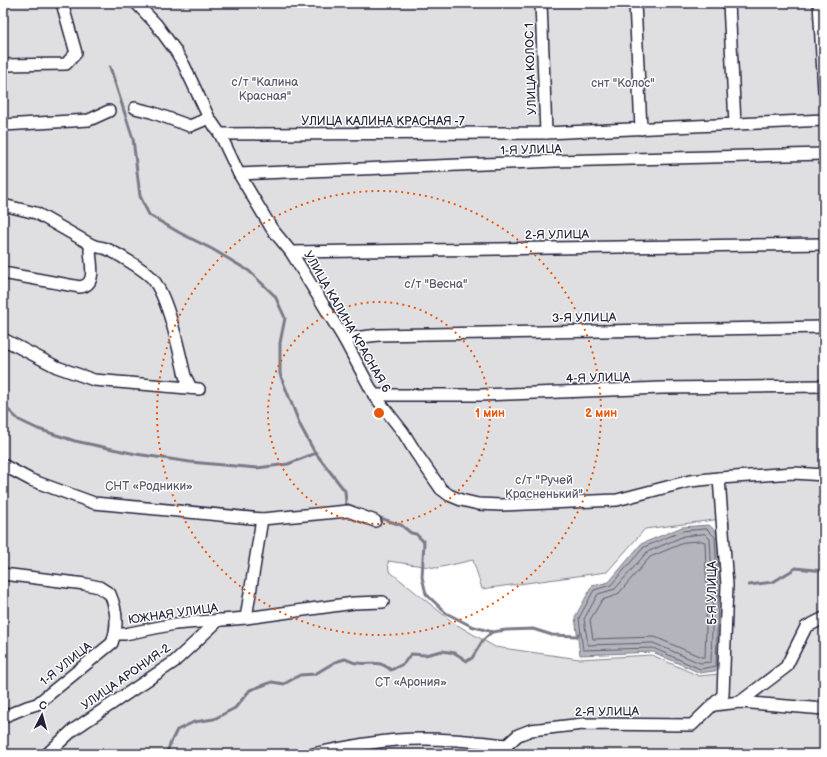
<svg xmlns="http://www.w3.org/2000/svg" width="827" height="757" font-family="'Balsamiq Sans',sans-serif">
<rect width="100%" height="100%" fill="#fff"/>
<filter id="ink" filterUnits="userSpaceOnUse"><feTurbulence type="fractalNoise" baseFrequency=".025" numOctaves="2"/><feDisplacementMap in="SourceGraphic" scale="8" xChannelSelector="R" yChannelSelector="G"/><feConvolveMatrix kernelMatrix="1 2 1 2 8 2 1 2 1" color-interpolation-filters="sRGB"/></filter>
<g filter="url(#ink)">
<!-- green -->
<path fill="#dfdfe2" stroke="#80808e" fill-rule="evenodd" d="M3 3H824V754H3ZM729 518V673L699 676 652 655 579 659 495 647 454 623 389 571 388 561 437 568 473 560 482 589 607 572 645 529Z"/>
<!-- water -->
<path fill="#b4b4bc" stroke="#7a7a88" d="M709 525 719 534 722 596 721 670 700 673 653 652 580 655 575 617 592 586 609 582 641 544 682 527Z"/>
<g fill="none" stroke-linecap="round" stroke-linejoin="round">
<!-- shore -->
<g stroke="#5c5c6f" stroke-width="1">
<path d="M707 529 715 537 718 596 716 666 700 669 653 648 583 650 579 618 594 590 611 585 644 547 683 531Z"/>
<path d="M705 534 710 539 713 596 711 662 700 663 653 643 588 645 584 619 598 594 615 589 647 552 684 536Z"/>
<path d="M702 541 705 542 707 597 705 657H701L655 637 593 639 590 620 602 600 614 596 619 593 650 557 686 542Z"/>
</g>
<!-- stream -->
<g stroke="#7a7a88" stroke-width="3">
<path d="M110 67 133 139 140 196 149 215 180 233 212 249 249 271 275 296 285 318 280 343V374L300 425 314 451 345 491 346 504 354 507"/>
<path d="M3 405 19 420 38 429 75 441 136 454 190 462 257 468 288 464 316 453"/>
<path d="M377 517 401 525 411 533 416 534 424 542 422 577 426 594 446 613 471 626 492 632"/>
<path d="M749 585 773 582 796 568 824 571"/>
<path d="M166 754 171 742 177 730 194 722 214 719 235 708 250 690 272 682 284 684 300 675 315 674 335 662 345 659C349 660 353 663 357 663 373 665 377 659 391 670L403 664 411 654 425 655 442 651 455 653 467 661 472 658 483 640 492 632 506 630 533 629 552 635 577 636 579 634"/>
</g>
<!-- street casing -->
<g stroke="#22223b" stroke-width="14">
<g id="street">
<path d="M136 3 156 24 175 50 184 65 209 118 220 134 239 174 272 229 291 252 318 296 344 339 374 395 403 432 416 453 441 489 449 495 461 500 478 504 501 505 617 500 690 481 719 478 794 473 824 475"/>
<path d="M541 3 546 133"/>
<path d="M635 3 641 129"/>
<path d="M729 3 735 124"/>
<path d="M819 3 824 91"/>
<path d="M3 65 66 64 76 53 62 3"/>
<path d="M135 108 151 112 190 126 209 118"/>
<path d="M3 125 89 120 109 111"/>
<path d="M220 134 546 133 824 120"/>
<path d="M239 174 555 161 824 154"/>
<path d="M3 205 36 213 92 245"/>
<path d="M291 252 824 244"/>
<path d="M3 273 80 287C98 285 90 262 90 249L92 245C96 247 100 247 104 248 114 251 144 270 151 277 168 295 179 351 185 376L191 388"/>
<path d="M3 339 57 367 94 380 199 389"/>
<path d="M344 339 379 335 431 334 824 327"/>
<path d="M374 395H481L662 388 824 386"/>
<path d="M3 465 31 480 94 503 262 519 348 511 375 521"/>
<path d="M3 574 85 584 99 587 110 594C117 610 118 627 112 643L37 704 27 707 3 717"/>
<path d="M246 618 262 519"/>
<path d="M116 634H125L175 624 246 618 354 603 383 602"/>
<path d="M740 702 786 667 806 627 824 618"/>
<path d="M714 705 740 702 824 709"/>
<path d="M47 754 73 730 174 662 219 620"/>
<path d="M313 754C341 748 369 742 397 740 433 737 471 741 507 745"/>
<path d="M502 754 507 745 518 735 531 730 583 724 692 725 723 695 727 585 719 478"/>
</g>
</g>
<!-- street -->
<use href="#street" stroke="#fff" stroke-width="11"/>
</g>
</g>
<!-- distance rings -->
<g fill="none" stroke="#e8590c" stroke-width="2" stroke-dasharray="2 4">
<circle cx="379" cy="413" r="111"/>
<circle cx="379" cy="413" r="222"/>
</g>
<g text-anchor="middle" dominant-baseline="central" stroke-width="3" stroke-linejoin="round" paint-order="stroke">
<!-- street labels -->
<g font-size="12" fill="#22223b" stroke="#fff">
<text transform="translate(531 69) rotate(-92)">УЛИЦА КОЛОС 1</text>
<text x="383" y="121">УЛИЦА КАЛИНА КРАСНАЯ -7</text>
<text transform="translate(531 150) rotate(-2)">1-Я УЛИЦА</text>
<text transform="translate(557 235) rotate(-1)">2-Я УЛИЦА</text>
<text transform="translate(584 318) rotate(-1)">3-Я УЛИЦА</text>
<text transform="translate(347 322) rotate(60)">УЛИЦА КАЛИНА КРАСНАЯ 6</text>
<text transform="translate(598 378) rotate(-2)">4-Я УЛИЦА</text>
<text transform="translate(712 593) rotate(-90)">5-Я УЛИЦА</text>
<text transform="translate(173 614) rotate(-8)">ЮЖНАЯ УЛИЦА</text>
<text transform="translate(66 664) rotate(-39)">1-Я УЛИЦА</text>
<text transform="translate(126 677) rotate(-35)">УЛИЦА АРОНИЯ-2</text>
<text transform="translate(607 712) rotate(-1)">2-Я УЛИЦА</text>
</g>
<!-- park labels -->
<g font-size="12" fill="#5b5b6d" stroke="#fff">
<text x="265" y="82">с/т "Калина<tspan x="265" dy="14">Красная"</tspan></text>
<text x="623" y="83">снт "Колос"</text>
<text x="436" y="284">с/т "Весна"</text>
<text x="544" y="480">с/т "Ручей<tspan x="544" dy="14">Красненький"</tspan></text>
<text x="149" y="486">СНТ «Родники»</text>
<text x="411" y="682">СТ «Арония»</text>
</g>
</g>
<circle cx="379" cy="413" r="6" fill="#e8590c" stroke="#fff" stroke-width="2"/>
<g font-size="12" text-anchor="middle" font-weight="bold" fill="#e8590c" stroke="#fff" stroke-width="3" stroke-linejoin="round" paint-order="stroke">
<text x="490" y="417">1 мин</text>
<text x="601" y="417">2 мин</text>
</g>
<!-- margin -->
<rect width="827" height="757" fill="none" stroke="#fff" stroke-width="16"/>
<rect x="8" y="8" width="811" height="741" fill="none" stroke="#22223b" stroke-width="1.5" filter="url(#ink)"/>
<!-- north arrow -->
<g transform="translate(42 715) rotate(6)" stroke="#ffffff" stroke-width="3" paint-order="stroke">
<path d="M0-3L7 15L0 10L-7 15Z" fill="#22223b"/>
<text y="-6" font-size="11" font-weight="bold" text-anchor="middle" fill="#22223b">С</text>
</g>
</svg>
